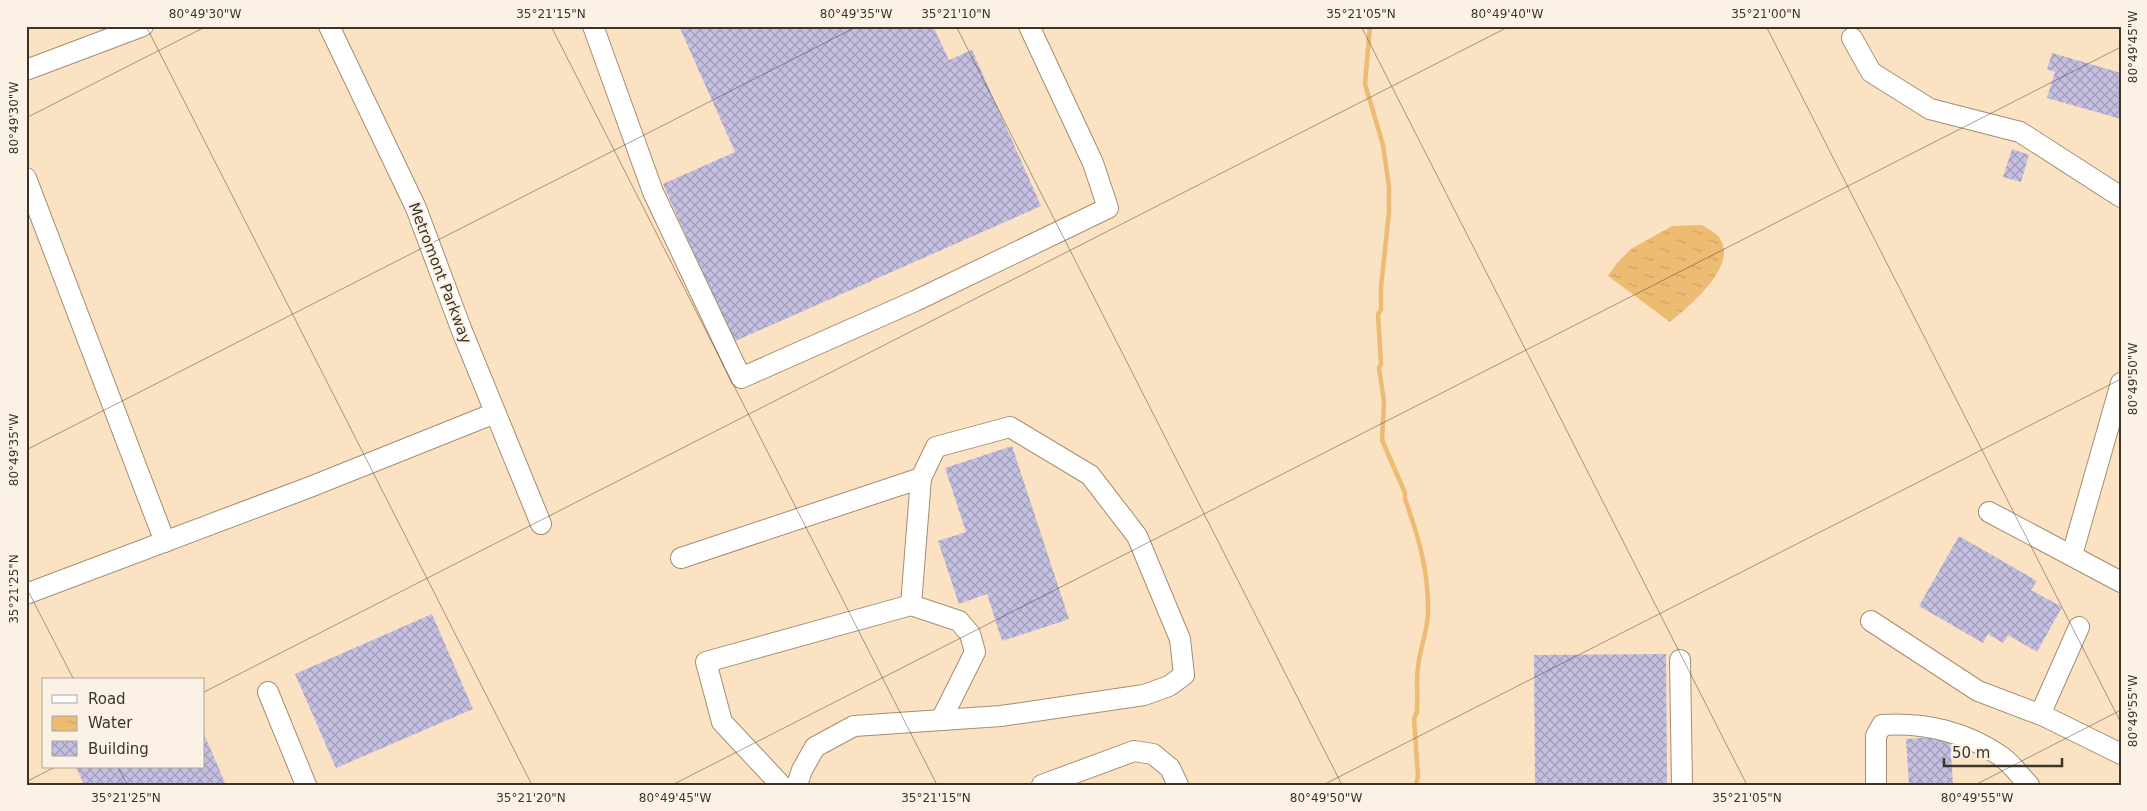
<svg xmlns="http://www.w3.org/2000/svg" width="2147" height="811" font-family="'DejaVu Sans',sans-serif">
<defs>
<pattern id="water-ripples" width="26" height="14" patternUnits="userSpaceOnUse" patternTransform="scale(1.25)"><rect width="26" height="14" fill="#eebb73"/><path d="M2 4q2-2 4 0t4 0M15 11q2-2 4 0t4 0" fill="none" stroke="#cda164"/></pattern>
<pattern id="building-cross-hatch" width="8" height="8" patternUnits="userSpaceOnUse" patternTransform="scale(1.25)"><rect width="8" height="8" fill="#c5bfe2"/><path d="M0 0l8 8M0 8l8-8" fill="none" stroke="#a19cb7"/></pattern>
</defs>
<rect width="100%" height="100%" fill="#fae2c3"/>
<!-- water -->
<path fill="url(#water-ripples)" d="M1702 225C1707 228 1714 232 1718 236 1742 264 1688 307 1670 322L1608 276 1617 263 1631 249 1672 226Z"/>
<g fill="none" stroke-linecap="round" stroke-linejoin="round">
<!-- stream -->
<path stroke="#eebb73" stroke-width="4.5" d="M1370 26 1365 84 1383 145 1389 187V212L1381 287V310L1378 314 1381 364 1379 368 1384 401 1382 440 1405 493V499C1419 538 1429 572 1428 614 1427 632 1420 649 1418 667 1416 681 1418 697 1417 712L1414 719 1418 776 1416 785"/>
</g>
<!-- building -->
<g fill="url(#building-cross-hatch)">
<path d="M679 26H933L949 60 972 50 1041 206 733 342 663 184 735 152Z"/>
<path d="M2052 53 2121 73V119L2047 98 2055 72 2047 69Z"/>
<path d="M2012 149 2029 155 2021 182 2003 177Z"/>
<path d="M1012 446 1069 619 1002 641 987 594 959 604 938 541 966 532 945 468Z"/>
<path d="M1959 536 2037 581 2031 590 2062 607 2037 652 2008 635 2003 643 1988 634 1983 643 1919 606Z"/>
<path d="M432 614 473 709 336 768 295 674Z"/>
<path d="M1666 654 1667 785H1535L1534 655Z"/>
<path d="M204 734 226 785H84L76 767H204Z"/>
<path d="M1950 736 1953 785H1909L1906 739Z"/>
</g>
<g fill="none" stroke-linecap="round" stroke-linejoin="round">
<!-- minor casing -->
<g stroke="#a48e71" stroke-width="22">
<g id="minor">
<path d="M329 26 416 208 462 331 541 524"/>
<path d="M593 26 653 192 741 378 915 301 1108 208 1093 163 1029 26"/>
<path d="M1852 38 1871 72 1930 109 2020 132 2121 197"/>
<path d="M26 70 143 26"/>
<path d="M26 178 165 542"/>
<path d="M1989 512 2121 582"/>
<path d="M2072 555 2121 383"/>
<path d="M681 558 921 478 911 605"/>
<path d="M26 594 310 487 495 413"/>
<path d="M1871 621 1978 691 2044 716"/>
<path d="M2079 627 2043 708 2044 716 2121 754"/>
<path d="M1680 660 1682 785"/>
<path d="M268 692 306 785"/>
<path d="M781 785 722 722 706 662 911 605 959 621 970 634 975 652 941 720"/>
<path d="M797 785 802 770 815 747 854 726 1001 716 1144 695 1169 686 1184 675 1180 639 1137 536 1090 475 1010 427 936 447 921 478"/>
<path d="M1042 785 1134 751 1153 754 1170 768 1178 785"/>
<path d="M1876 785V736L1882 725C1924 722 1967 732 2002 757 2012 764 2020 776 2029 785"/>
</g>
</g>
<!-- minor -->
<use href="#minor" stroke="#fff" stroke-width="20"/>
</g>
<!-- ticks -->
<path fill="none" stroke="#3d3428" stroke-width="1" stroke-opacity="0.45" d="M146 26 532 785M551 26 937 785M956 26 1342 785M1361 26 1747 785M1766 26 2121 723M26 118 207 26M26 450 858 26M26 587 74 680M204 692 1510 26M118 767 127 785M26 782 55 767M672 785 2121 47M1323 785 2121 379M1975 785 2121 710"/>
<g text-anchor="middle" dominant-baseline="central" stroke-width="4.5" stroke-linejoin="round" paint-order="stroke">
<!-- street labels -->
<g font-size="15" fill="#3d3428" stroke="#fbf2e5">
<text transform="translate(440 273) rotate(69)">Metromont Parkway</text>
</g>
</g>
<!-- border -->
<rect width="2147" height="811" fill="none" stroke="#fbf2e5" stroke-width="55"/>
<!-- legend -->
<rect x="42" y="678" width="162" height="90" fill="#fbf2e5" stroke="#afa699"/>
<rect x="52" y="695" width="25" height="8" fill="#ffffff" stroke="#afa699"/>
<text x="88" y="704" font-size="15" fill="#3d3428">Road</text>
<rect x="52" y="716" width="25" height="15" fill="url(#water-ripples)" stroke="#afa699"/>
<text x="88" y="728" font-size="15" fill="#3d3428">Water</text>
<rect x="52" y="741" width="25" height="15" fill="url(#building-cross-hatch)" stroke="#afa699"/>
<text x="88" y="754" font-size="15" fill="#3d3428">Building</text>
<!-- scale -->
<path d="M1944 758v8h118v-8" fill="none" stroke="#3d3428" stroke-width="2.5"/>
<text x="1952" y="758" font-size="15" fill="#3d3428" stroke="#fbf2e5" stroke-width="4" paint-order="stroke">50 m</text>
<rect x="28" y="28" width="2092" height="756" fill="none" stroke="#3d3428" stroke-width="2"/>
<g font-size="12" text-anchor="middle" fill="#3d3428">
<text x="205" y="18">80°49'30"W</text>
<text x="551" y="18">35°21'15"N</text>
<text x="856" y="18">80°49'35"W</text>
<text x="956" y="18">35°21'10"N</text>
<text x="1361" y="18">35°21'05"N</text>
<text x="1507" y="18">80°49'40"W</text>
<text x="1766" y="18">35°21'00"N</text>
<text transform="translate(2133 47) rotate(-90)" y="4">80°49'45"W</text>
<text transform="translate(14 118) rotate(-90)" y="4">80°49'30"W</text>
<text transform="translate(2133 379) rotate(-90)" y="4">80°49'50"W</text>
<text transform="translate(14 450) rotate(-90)" y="4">80°49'35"W</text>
<text transform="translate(14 589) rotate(-90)" y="4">35°21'25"N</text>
<text transform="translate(2133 711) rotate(-90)" y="4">80°49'55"W</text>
<text x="126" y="802">35°21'25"N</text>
<text x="531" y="802">35°21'20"N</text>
<text x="675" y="802">80°49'45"W</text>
<text x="936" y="802">35°21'15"N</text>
<text x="1326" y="802">80°49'50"W</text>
<text x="1747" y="802">35°21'05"N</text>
<text x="1977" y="802">80°49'55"W</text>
</g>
</svg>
